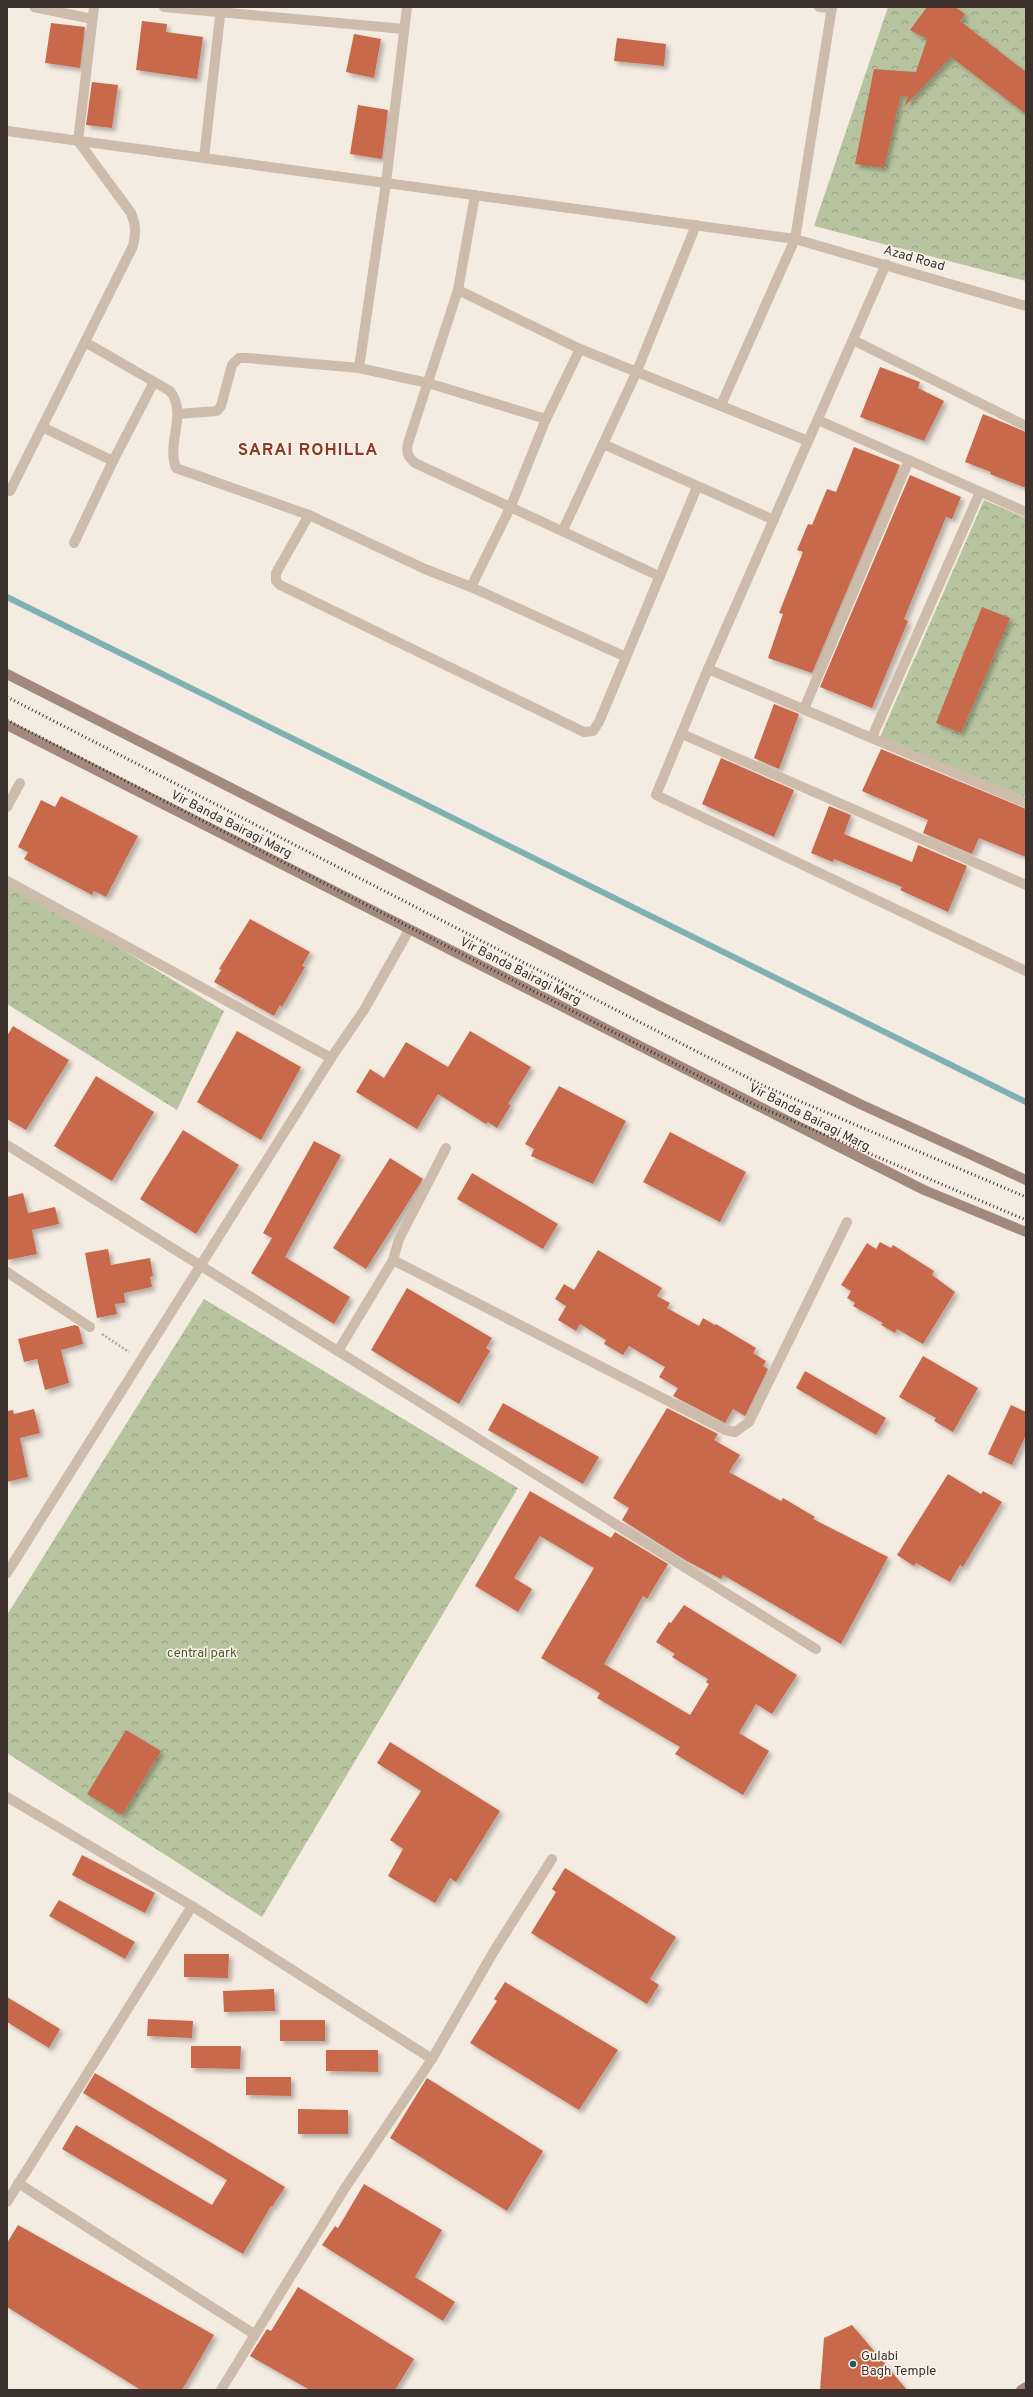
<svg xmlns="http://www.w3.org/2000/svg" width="1033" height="2397" font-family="Overpass,sans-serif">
<defs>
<pattern id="park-crowns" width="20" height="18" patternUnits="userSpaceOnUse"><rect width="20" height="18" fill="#b8c4a0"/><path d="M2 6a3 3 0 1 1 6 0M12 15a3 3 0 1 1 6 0" fill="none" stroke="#97a083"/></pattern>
<filter id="shadow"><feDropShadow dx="3.5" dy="3.5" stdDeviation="2" flood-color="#0004"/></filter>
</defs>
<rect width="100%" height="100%" fill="#f4ebe1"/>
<!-- park -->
<g fill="url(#park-crowns)">
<path d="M888 7H1026V281L814 226Z"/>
<path d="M984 500 1026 518V792L1024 797 880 737Z"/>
<path d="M7 880 224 1011 177 1110 7 1004Z"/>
<path d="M204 1299 518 1488 262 1917 7 1753V1615Z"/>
</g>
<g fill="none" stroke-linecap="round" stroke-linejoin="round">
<!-- stream -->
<path stroke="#7fb0b2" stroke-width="6" d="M7 597 1026 1102"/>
</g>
<!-- building -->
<g fill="#c8694b" filter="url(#shadow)">
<path d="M927 7H955L965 14 960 21 1026 72V114L951 57 904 107 908 97 901 95 884 168 855 164 874 69 916 72 927 39 910 30Z"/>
<path d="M142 21 167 24 166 32 203 37 197 79 136 70Z"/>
<path d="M51 23 85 27 80 68 45 63Z"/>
<path d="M354 34 381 39 374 78 346 72Z"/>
<path d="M617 38 666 44 664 66 614 61Z"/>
<path d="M92 82 118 85 112 128 86 125Z"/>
<path d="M358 105 388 110 382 159 350 154Z"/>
<path d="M880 367 920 382 918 388 944 401 924 441 860 417Z"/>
<path d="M983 414 1026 432V488L990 474 991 472 965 462Z"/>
<path d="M854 447 900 465 812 673 768 658 783 614 779 613 803 552 797 550 808 524 812 525 827 489 836 492Z"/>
<path d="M910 475 961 497 952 519 946 517 904 619 908 621 872 708 820 687Z"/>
<path d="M982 607 1010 618 961 733 936 723Z"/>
<path d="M774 704 799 714 779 769 754 758Z"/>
<path d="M881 749 1026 809V857L979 838 972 854 923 833 928 820 862 791Z"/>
<path d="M721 758 794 790 774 837 702 804Z"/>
<path d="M61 796 138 836 106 897 94 891 92 895 24 859 28 852 18 847 41 800 55 807Z"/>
<path d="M829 806 851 815 844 834 912 862 918 845 967 866 948 912 900 890 902 887 834 859 833 862 811 853Z"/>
<path d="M250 919 310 952 302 966 305 967 282 1007 280 1005 274 1016 214 982 221 970 219 969Z"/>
<path d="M13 1026 69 1060 26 1130 7 1119V1036Z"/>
<path d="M237 1031 301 1067 261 1140 197 1102Z"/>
<path d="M470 1031 531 1067 508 1104 511 1105 497 1128 488 1122 486 1124 438 1094 417 1129 356 1092 370 1069 384 1078 406 1042 448 1067Z"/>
<path d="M96 1076 154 1112 112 1181 54 1146Z"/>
<path d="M559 1086 626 1121 593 1184 531 1156 534 1149 525 1144Z"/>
<path d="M183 1130 239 1165 196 1234 140 1199Z"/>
<path d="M670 1132 746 1172 720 1222 643 1182Z"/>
<path d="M314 1141 341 1155 285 1257 350 1297 334 1324 251 1273 272 1238 263 1233Z"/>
<path d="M390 1158 423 1179 366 1269 333 1248Z"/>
<path d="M472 1173 558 1224 543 1249 457 1199Z"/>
<path d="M23 1193 28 1213 55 1207 59 1224 32 1230 37 1254 7 1260V1197Z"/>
<path d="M880 1242 891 1248 893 1245 934 1271 932 1275 955 1292 923 1344 897 1329 895 1333 881 1325 883 1323 853 1306 855 1303 847 1298 851 1291 841 1285 867 1243 876 1249Z"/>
<path d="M108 1249 111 1265 150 1258 153 1276 150 1277 152 1287 124 1293 125 1303 115 1304 117 1314 97 1318 85 1253Z"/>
<path d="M598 1250 662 1288 657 1296 670 1303 667 1308 699 1326 703 1318 715 1325 716 1324 756 1348 753 1353 766 1361 763 1366 768 1369 745 1416 733 1409 725 1423 673 1396 678 1388 659 1377 665 1367 629 1346 623 1355 604 1344 606 1340 580 1324 576 1331 558 1320 566 1306 555 1299 564 1284 574 1290Z"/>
<path d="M407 1288 492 1338 486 1348 490 1351 459 1404 371 1350Z"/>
<path d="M75 1325 79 1327 83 1344 61 1350 69 1383 45 1390 37 1359 24 1362 18 1339Z"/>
<path d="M923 1356 978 1388 953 1432 934 1421 936 1418 899 1397Z"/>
<path d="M805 1371 886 1418 876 1435 796 1388Z"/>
<path d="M503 1403 599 1457 583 1484 488 1430Z"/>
<path d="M1011 1405 1026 1412V1435L1012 1465 988 1454Z"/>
<path d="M667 1408 718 1434 714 1440 740 1455 729 1472 781 1501 783 1498 815 1517 813 1519 888 1557 841 1644 723 1575 721 1579 685 1560 622 1520 629 1508 613 1498Z"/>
<path d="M34 1409 40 1433 20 1438 28 1477 7 1482V1411L13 1410 14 1414Z"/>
<path d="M948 1474 981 1494 983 1491 1002 1502 963 1567 960 1565 950 1582 916 1563 914 1566 897 1555Z"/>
<path d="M530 1491 611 1538 615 1532 668 1564 647 1599 643 1596 604 1664 690 1715 709 1684 706 1682 708 1679 672 1657 675 1654 656 1642 669 1622 671 1623 684 1605 797 1675 772 1714 756 1704 739 1733 769 1751 743 1795 675 1754 680 1747 597 1698 600 1693 541 1658 594 1568 540 1536 514 1578 532 1589 518 1612 475 1586Z"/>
<path d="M126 1730 161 1751 122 1815 87 1794Z"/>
<path d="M390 1742 500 1811 456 1882 450 1878 435 1903 388 1876 403 1849 390 1840 421 1791 377 1763Z"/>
<path d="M82 1855 155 1893 145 1913 72 1875Z"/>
<path d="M565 1868 676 1937 650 1979 659 1985 647 2004 531 1933 556 1892 552 1889Z"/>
<path d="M59 1900 135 1942 125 1959 49 1916Z"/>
<path d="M184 1954H229L228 1978 184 1977Z"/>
<path d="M505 1982 618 2050 579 2110 470 2043 497 2001 494 1999Z"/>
<path d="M274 1989 275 2011 224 2012 223 1991Z"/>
<path d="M7 1997 60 2029 49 2048 7 2022Z"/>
<path d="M148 2019 193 2021 192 2038 147 2036Z"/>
<rect x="280" y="2020" width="45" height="21"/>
<path d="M191 2046H241L240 2069 191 2068Z"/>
<path d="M326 2050H378V2072L326 2071Z"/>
<path d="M95 2073 285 2187 272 2207 271 2206 243 2254 62 2149 76 2125 212 2205 227 2180 83 2093Z"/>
<path d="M246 2077H291V2096L246 2095Z"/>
<path d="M427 2078 543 2151 507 2211 390 2138Z"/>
<path d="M298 2109 348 2110V2134H298Z"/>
<path d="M364 2184 442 2230 415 2277 455 2302 443 2321 322 2245 335 2226 338 2228Z"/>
<path d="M18 2225 214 2335 182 2390H141L7 2307V2243Z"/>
<path d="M298 2287 414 2359 395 2390H310L250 2356 267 2329 271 2331Z"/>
<path d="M852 2325 907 2390H820L824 2338Z"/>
</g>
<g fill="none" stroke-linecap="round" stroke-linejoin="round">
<!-- path -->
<path stroke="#b9a596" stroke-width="2.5" stroke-dasharray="2 2" stroke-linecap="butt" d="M102 1334 129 1352"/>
<!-- minor -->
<g stroke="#cdbbac" stroke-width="10">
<path d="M34 7 92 19"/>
<path d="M164 7 404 29"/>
<path d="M819 7 831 8"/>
<path d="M7 131 795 239 1026 306"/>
<path d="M204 158 221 7"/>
<path d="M886 264 708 669 656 795 1026 971"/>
<path d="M458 290 475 195"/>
<path d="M853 340 1026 426"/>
<path d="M85 342 170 391C188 414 166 442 176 468L309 515 425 569 471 587 626 657"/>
<path d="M359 368 386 183 407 7"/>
<path d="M721 405 795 239 832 7"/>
<path d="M178 414 217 411 221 406 232 365 239 358H247L359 368 428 383 546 419"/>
<path d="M818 420 1026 512"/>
<path d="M42 427 113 461 74 543"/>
<path d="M603 444 774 520"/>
<path d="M113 461 154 382"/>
<path d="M10 491 133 246C136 233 136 225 131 213L78 141 94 7"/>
<path d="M309 515 276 573V581L280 585 584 732 593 731 599 722 697 487"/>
<path d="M563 530 637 371 696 225"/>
<path d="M659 576 415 463C408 457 406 453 408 443L458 290 580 349 808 441"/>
<path d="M471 587 511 506 546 419 580 349"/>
<path d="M708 669 1026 803"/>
<path d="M804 709 909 460"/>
<path d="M682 734 1026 885"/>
<path d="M872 737 980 492"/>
<path d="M7 807 20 783"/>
<path d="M7 881 331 1058 364 1010 409 930"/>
<path d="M7 1145 816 1649"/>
<path d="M393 1260 725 1430 735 1432 749 1422 847 1222"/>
<path d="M7 1272 90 1327"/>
<path d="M338 1351 393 1260 399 1239 446 1148"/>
<path d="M7 1573 331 1058"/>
<path d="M7 1797 192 1906 432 2059"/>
<path d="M18 2183 254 2334"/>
<path d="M7 2202 192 1906"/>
<path d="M221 2390 345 2188 432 2059 494 1951 552 1859"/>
</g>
<!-- secondary -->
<g stroke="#a18a7d" stroke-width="10">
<path d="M7 674 658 1005 860 1104 1026 1180"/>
<path d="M7 725 924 1190 1026 1232"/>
<path d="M1021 2390 1026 2387"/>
</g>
<!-- rail -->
<g stroke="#3b302b" stroke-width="3" stroke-dasharray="1 3" stroke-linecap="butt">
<path d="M7 697 764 1086 1026 1197"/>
<path d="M7 720 755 1105 1026 1220"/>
</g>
</g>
<!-- markers -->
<circle fill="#1f5a5e" stroke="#fbf5ee" stroke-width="1.5" cx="853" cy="2364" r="4"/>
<g text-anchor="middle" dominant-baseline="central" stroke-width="3" stroke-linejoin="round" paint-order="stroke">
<!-- street labels -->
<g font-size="13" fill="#3b302b" stroke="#fbf5ee">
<text transform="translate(914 259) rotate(16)">Azad Road</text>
<text transform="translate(231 825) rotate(27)">Vir Banda Bairagi Marg</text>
<text transform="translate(520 972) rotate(27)">Vir Banda Bairagi Marg</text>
<text transform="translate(809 1118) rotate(27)">Vir Banda Bairagi Marg</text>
</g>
<!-- park labels -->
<g font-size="13" fill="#4a5a2e" stroke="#fbf5ee">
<text x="202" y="1654">central park</text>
</g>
<!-- poi labels -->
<g font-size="13" fill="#3b302b" stroke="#fbf5ee" text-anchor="start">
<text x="861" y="2357">Gulabi<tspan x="861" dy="15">Bagh Temple</tspan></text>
</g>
<!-- district labels -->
<g font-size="17" font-weight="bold" letter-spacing="1" fill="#8c3b22" stroke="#fbf5ee">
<text x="308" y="451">SARAI ROHILLA</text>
</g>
</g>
<!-- border -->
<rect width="1033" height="2397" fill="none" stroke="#3b302b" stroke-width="16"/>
</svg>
